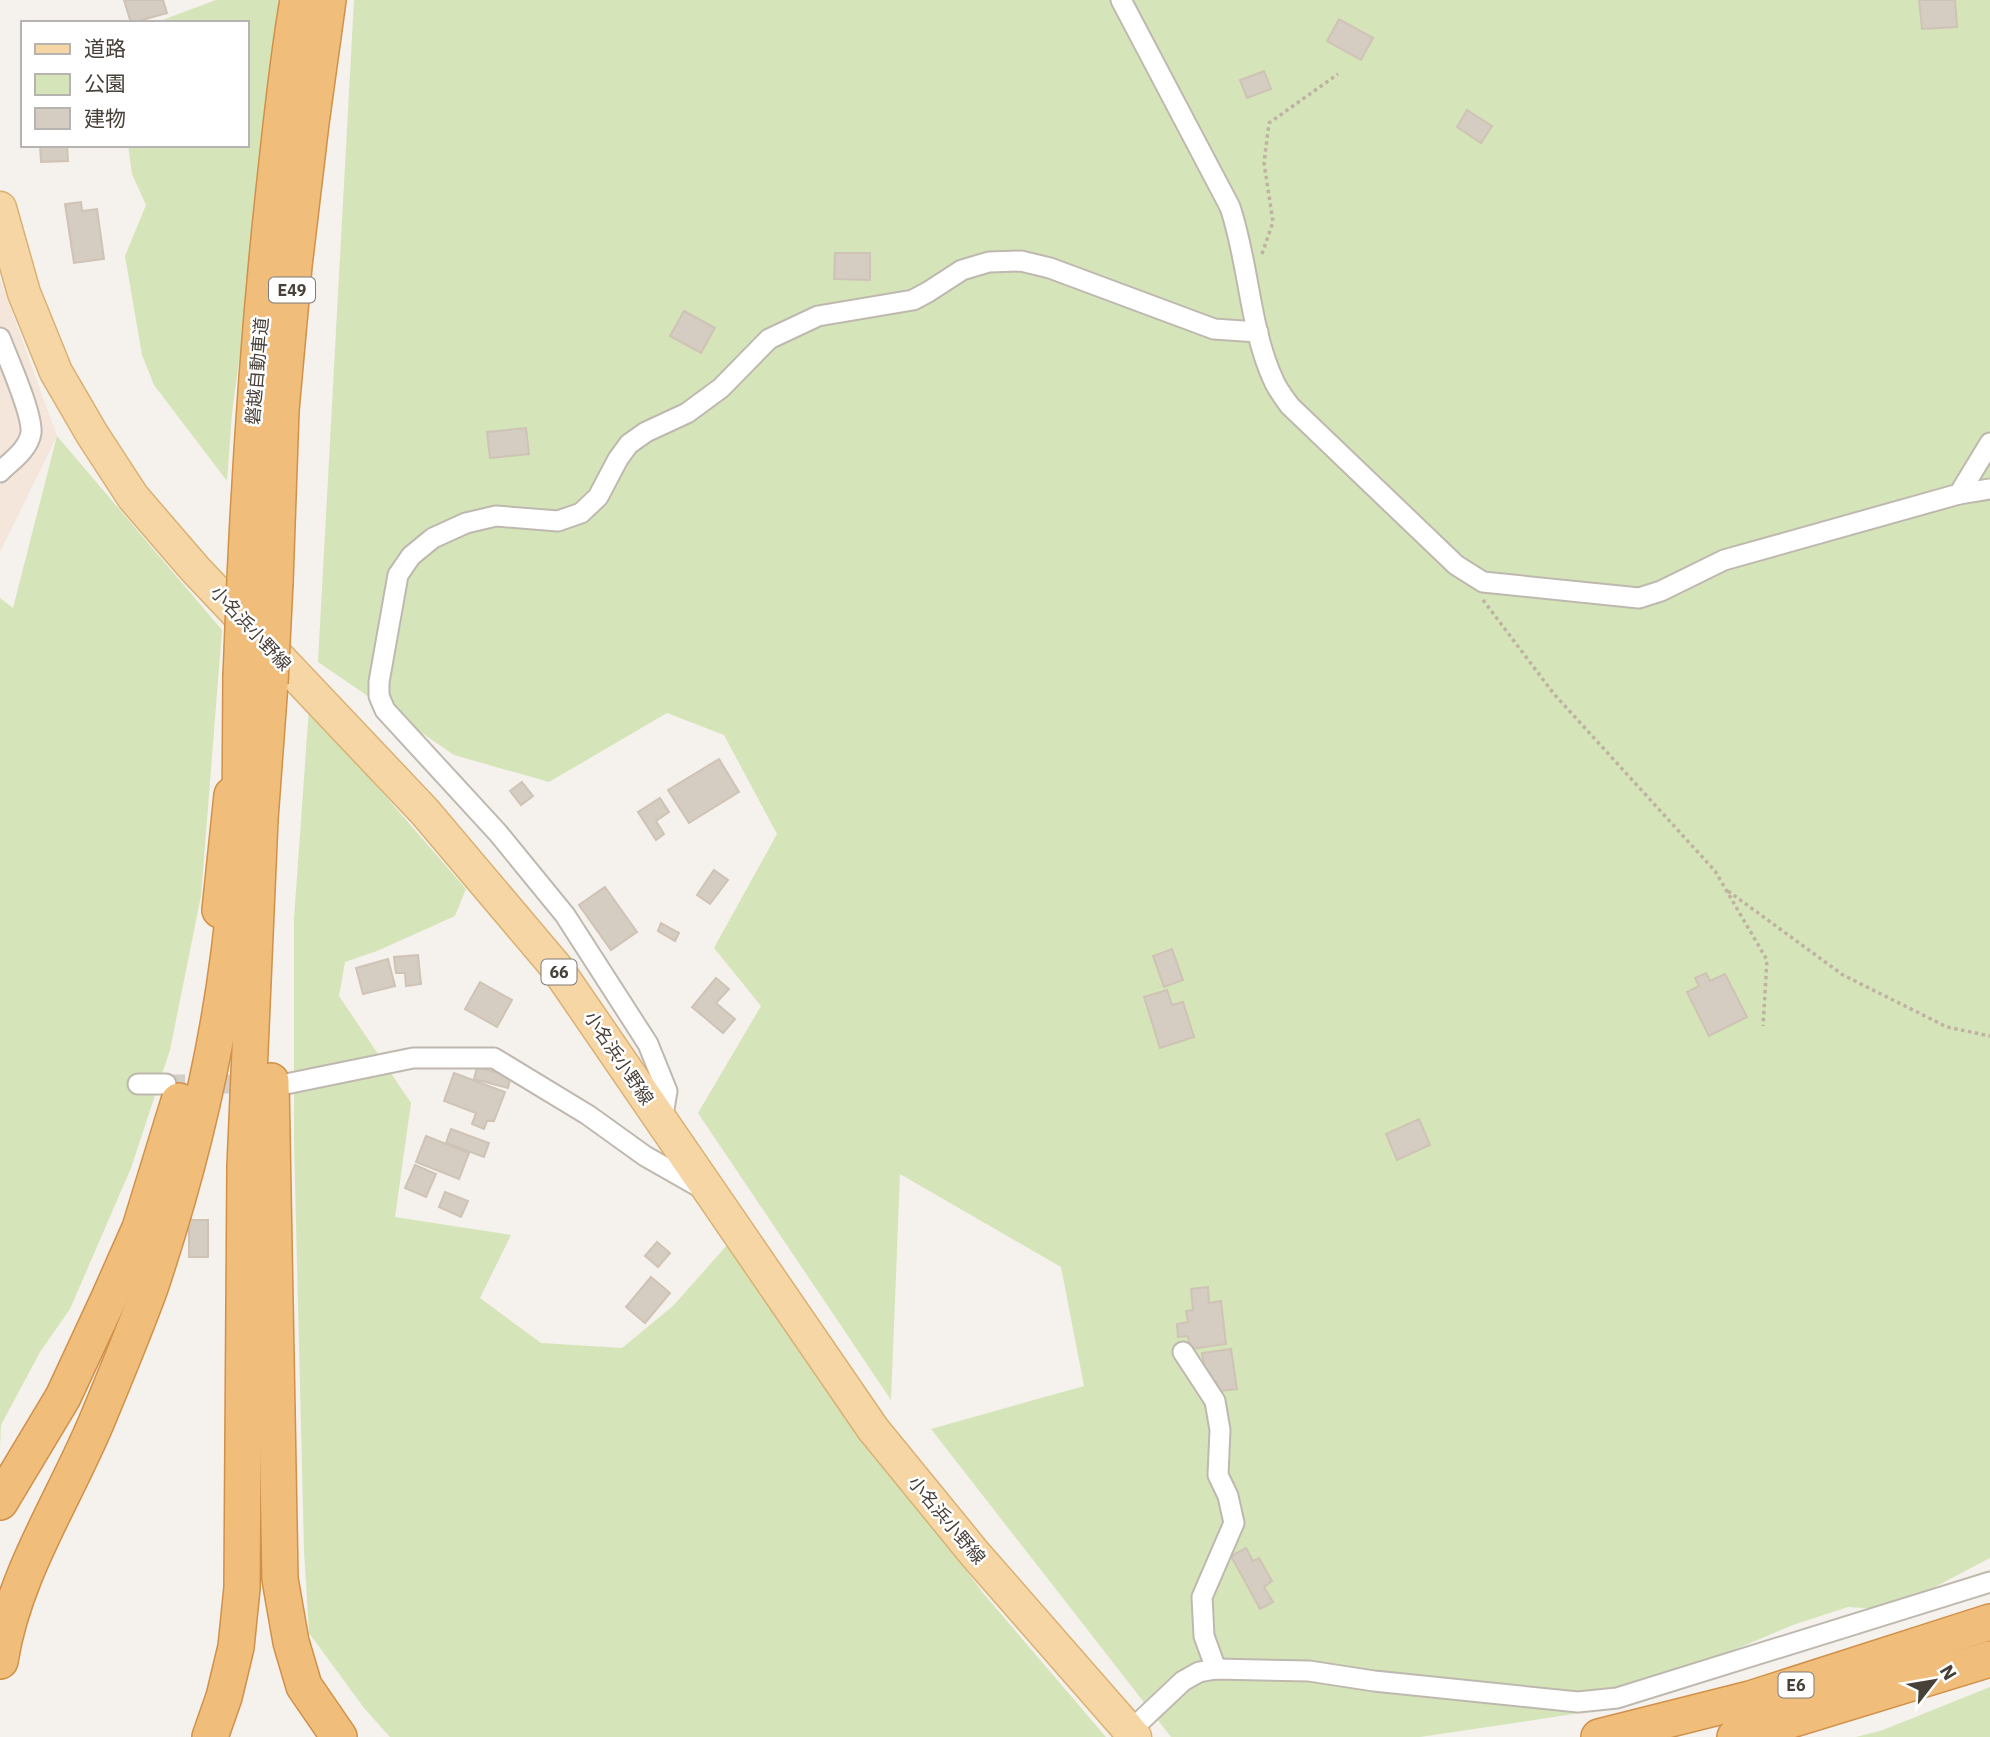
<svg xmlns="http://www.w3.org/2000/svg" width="1990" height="1737" font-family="'IBM Plex Sans','Noto Sans JP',sans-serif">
<rect width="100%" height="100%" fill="#f5f1ec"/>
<!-- commercial -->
<path fill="#f4e6da" d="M0 279 57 436 0 552Z"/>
<!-- green -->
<g fill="#d5e5b9">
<path d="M216 0H288L232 413 227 481 154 385 142 355 125 256 146 205 132 174 128 145H247V23H154Z"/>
<path d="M354 0H1990V1558L1891 1610 1848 1607 1793 1625 1587 1712 1420 1737H1171L931 1429 1084 1386 1061 1267 900 1174 891 1400 698 1113 761 1006 714 948 777 834 724 735 667 713 549 782 454 755 318 662Z"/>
<path d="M57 436 222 630 201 896 170 1050 131 1168 70 1309 40 1352 1 1425 0 1449V598L13 608Z"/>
<path d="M309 708 466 889 455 916 377 951 345 962 339 996 411 1103 395 1217 511 1235 480 1298 541 1343 622 1348 673 1306 728 1244 983 1593 1106 1737H390L364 1708 309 1633 304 1550 294 1141V919Z"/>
<path d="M1990 1687V1737H1856L1883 1730Z"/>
</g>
<!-- building -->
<g fill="#d5ccc2" stroke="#cfc3b6" stroke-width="2">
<path d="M124 0H163L167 13 131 23Z"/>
<path d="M1919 0H1955L1957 27 1922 29Z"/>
<path d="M1339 19 1373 38 1361 60 1327 41Z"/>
<path d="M1264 71 1271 89 1247 98 1240 80Z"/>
<path d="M1467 110 1492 126 1481 143 1457 127Z"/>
<path d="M40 145H67L68 161 41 162Z"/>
<path d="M81 202 82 211 97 209 104 259 74 263 65 204Z"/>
<path d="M835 253H870V280L834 279Z"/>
<path d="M684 311 715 328 701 353 670 336Z"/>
<path d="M526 428 529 454 490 458 487 432Z"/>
<path d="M719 759 739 792 689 823 668 790Z"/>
<path d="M522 782 533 796 521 805 510 791Z"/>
<path d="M660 798 669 812 656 821 664 834 656 840 638 812Z"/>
<path d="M714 870 728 880 710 904 697 895Z"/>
<path d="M605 887 637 932 611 950 579 905Z"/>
<path d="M661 923 679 933 675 941 658 931Z"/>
<path d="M1172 949 1183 980 1164 987 1153 956Z"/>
<path d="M418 955 421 984 406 986 405 973H396L394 957Z"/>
<path d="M388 959 395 986 363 994 356 968Z"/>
<path d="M1706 973 1710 981 1725 974 1747 1017 1709 1036 1687 992 1699 986 1695 978Z"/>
<path d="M716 978 729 989 716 1003 735 1019 723 1033 692 1007Z"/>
<path d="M480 982 512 1000 497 1027 465 1009Z"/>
<path d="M1167 990 1172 1005 1183 1002 1194 1037 1160 1048 1144 997Z"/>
<path d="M477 1067 511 1076 508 1088 474 1079Z"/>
<path d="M454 1073 505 1092 494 1121H487L484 1129 472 1124 476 1113 444 1101Z"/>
<path d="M1419 1119 1430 1145 1397 1160 1386 1134Z"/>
<path d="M451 1129 489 1143 484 1157 446 1143Z"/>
<path d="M426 1136 469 1153 459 1179 416 1162Z"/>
<path d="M415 1165 436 1174 426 1197 405 1188Z"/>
<path d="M445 1192 468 1201 461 1217 439 1207Z"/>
<rect x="189" y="1220" width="19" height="37"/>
<path d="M657 1242 670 1253 658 1267 645 1256Z"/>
<path d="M651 1277 670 1293 645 1323 626 1307Z"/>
<path d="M1208 1287 1209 1303 1221 1301 1226 1344 1190 1349 1188 1336 1178 1337 1177 1324 1188 1322 1186 1311 1193 1310 1191 1289Z"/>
<path d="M1231 1349 1237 1389 1218 1391 1216 1381 1207 1382 1202 1353Z"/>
<path d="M1246 1548 1253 1561 1259 1558 1272 1581 1264 1587 1273 1602 1260 1609 1231 1556Z"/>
</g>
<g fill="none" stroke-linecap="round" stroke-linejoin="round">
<!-- minor-tunnel -->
<path stroke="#d2cec8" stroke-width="19" stroke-dasharray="19 10" stroke-linecap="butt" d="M166 1084H257"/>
<!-- minor casing -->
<g stroke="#bfb8af" stroke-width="23">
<g id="minor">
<path d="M1121 0 1230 207C1249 263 1249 326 1273 379 1277 389 1284 398 1290 406L1456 565 1483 582 1639 598 1661 591 1724 560 1959 494 1990 443"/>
<path d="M0 338C8 359 33 414 31 433 28 450 11 461 0 472"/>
<path d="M1959 494 1990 489"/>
<path d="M138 1084H166"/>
<path d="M286 1084 413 1058H494L588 1115 645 1156 703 1189"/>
<path d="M662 1121 667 1091 648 1044 565 915 498 833 385 710 379 696V682L398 575 411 556 433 538 466 523 496 516 558 521 581 513 598 497 618 459 629 444 646 432 687 413 721 388 769 339 818 316 913 300 928 292 962 270 989 262 1021 261 1050 268 1214 329 1258 332"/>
<path d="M1183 1352 1215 1401 1220 1430 1218 1475 1228 1496 1234 1523 1202 1597 1204 1636 1216 1669"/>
<path d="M1130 1731 1183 1681 1199 1672 1216 1669 1309 1671 1374 1681 1578 1702 1617 1698 1990 1582"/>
</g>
</g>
<!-- primary casing -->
<g stroke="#dab175" stroke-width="35">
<path id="primary" d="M0 208 24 293 56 372 92 434 133 497 195 569 425 812 556 967 873 1429 975 1554 1135 1737"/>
</g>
<!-- motorway casing -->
<g stroke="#d0914a" stroke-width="38">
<g id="motorway">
<path d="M245 579C251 449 260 320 274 190 281 127 287 63 298 0"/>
<path d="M275 582 281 410 294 266 311 123 328 0"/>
<path d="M240 821 241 677"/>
<path d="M220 910 232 795"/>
<path d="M271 1081 280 1579 291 1642 304 1686 339 1737"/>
<path d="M0 1502 63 1397 109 1298 140 1228 179 1101"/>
<path d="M0 1661C14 1571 68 1494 101 1411 118 1370 135 1329 150 1288 193 1159 226 1019 236 884"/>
<path d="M210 1737 224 1697 236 1647 242 1588 245 1167 260 819 270 683"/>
<path d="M1599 1737 1750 1699 1990 1622"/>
<path d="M1735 1737 1990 1659"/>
</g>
</g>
<!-- path -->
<g stroke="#c0b2a2" stroke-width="3.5" stroke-dasharray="3.5 3.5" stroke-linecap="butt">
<path d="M1262 254 1273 222 1264 163 1269 123 1338 74"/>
<path d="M1483 600 1554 694 1715 871 1767 960 1763 1026"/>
<path d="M1728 891 1843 975 1947 1027 1990 1036"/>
</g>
<!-- minor -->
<use href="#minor" stroke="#fff" stroke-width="19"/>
<!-- primary -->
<use href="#primary" stroke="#f6d6a4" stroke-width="32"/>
<!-- motorway -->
<use href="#motorway" stroke="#f1bd7a" stroke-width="35"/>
<!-- motorway-bridge casing -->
<g stroke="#d0914a" stroke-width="38" stroke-linecap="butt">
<g id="motorway-bridge">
<path d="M241 677 245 579"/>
<path d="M270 683 275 582"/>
</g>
</g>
<!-- motorway-bridge -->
<use href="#motorway-bridge" stroke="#f1bd7a" stroke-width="35"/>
</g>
<g text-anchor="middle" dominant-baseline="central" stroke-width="5" stroke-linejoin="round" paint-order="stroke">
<!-- shield labels -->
<g fill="#fff" stroke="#7f7a75" stroke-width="2">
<rect x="269" y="277.5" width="46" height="25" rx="5"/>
<rect x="541.5" y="959.5" width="35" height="25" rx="5"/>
<rect x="1778.5" y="1672.5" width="35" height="25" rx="5"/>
</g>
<g font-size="16" font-weight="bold" fill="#48413a">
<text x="292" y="290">E49</text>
<text x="559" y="972">66</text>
<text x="1796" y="1685">E6</text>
</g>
<!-- street labels -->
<g font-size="18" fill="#48413a" stroke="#fff">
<text transform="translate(257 371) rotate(-85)">磐越自動車道</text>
<text transform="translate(251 628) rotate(47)">小名浜小野線</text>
<text transform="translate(619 1058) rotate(56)">小名浜小野線</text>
<text transform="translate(947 1520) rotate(50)">小名浜小野線</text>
</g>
</g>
<!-- legend -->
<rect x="21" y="21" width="228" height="126" fill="#ffffff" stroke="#b6b3b0" stroke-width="2"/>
<rect x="35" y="44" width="35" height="10" fill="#f6d6a4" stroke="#b6b3b0" stroke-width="2"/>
<text x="84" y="56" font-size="21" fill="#48413a">道路</text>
<rect x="35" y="74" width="35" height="21" fill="#d5e5b9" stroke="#b6b3b0" stroke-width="2"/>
<text x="84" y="91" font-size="21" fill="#48413a">公園</text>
<rect x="35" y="108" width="35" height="21" fill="#d5ccc2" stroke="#b6b3b0" stroke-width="2"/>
<text x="84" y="126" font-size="21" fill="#48413a">建物</text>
<!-- north arrow -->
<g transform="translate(1934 1681) rotate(59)" stroke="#ffffff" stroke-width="5" paint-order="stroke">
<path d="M0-5L12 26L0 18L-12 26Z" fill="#48413a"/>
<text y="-10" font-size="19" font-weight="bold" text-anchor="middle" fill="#48413a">N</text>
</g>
</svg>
